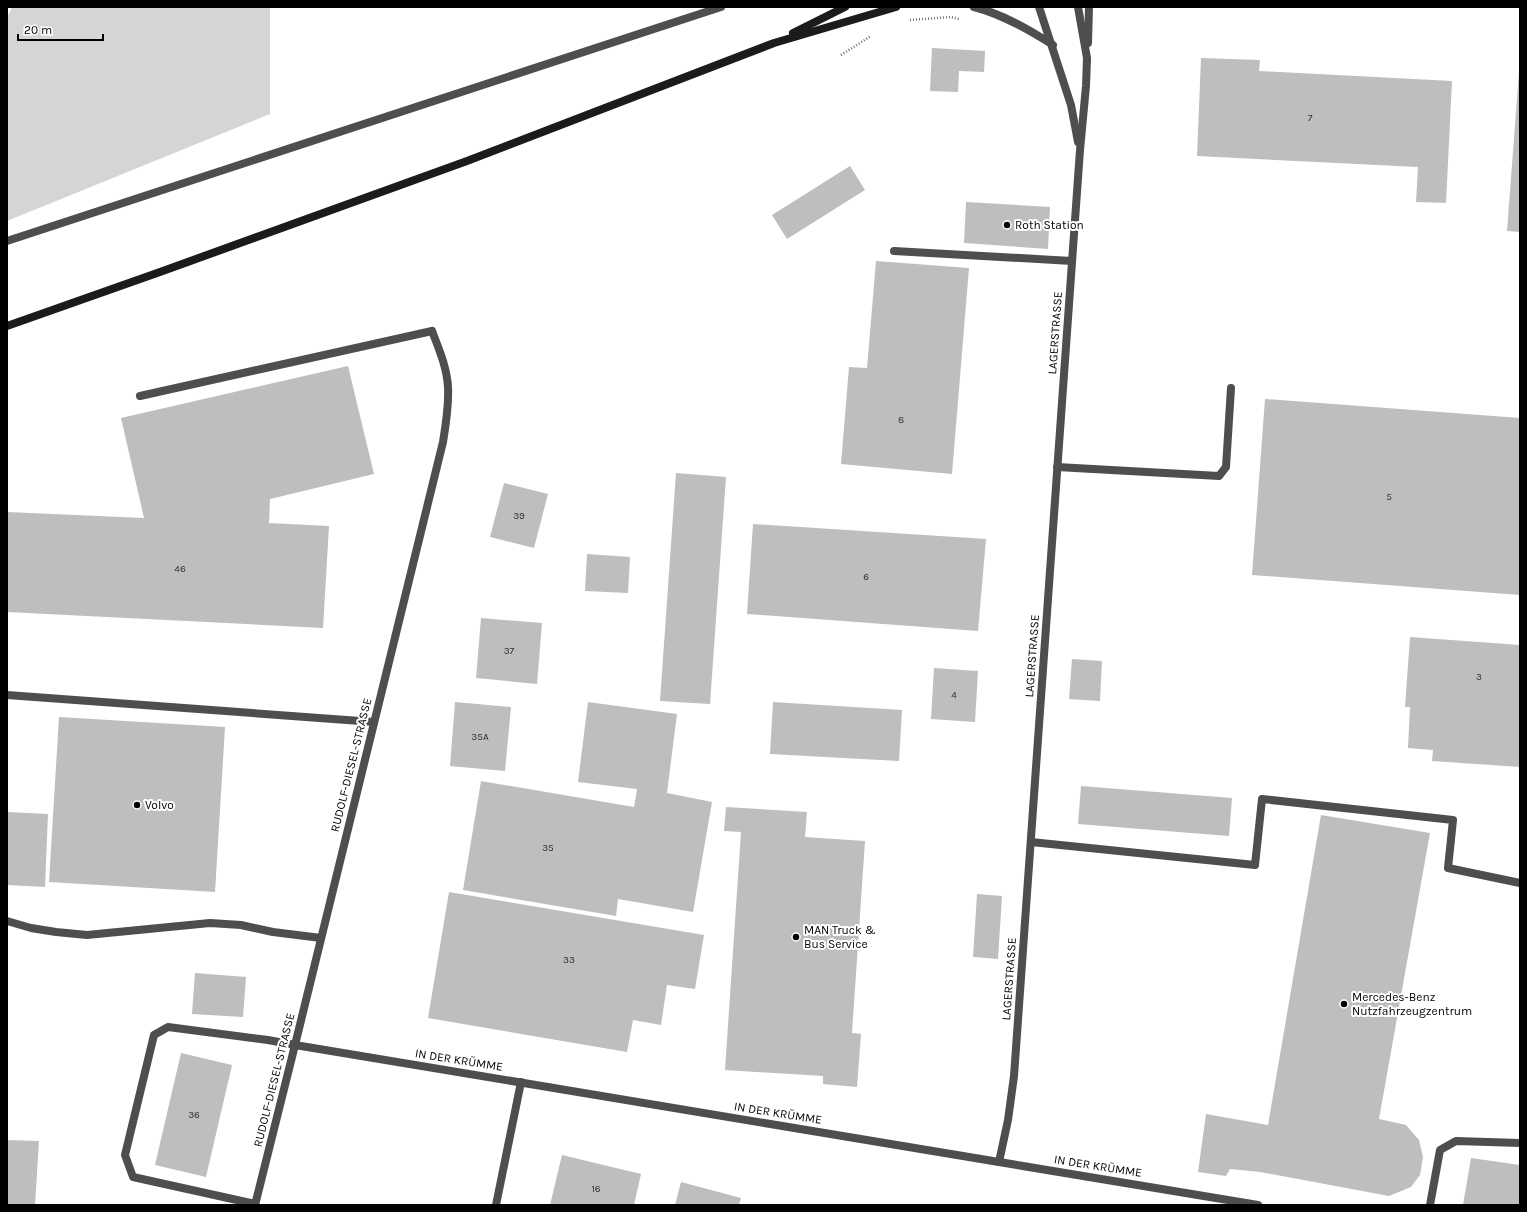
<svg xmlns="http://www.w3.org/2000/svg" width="1527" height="1212" font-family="Karla,sans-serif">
<rect width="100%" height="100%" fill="#fff"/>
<!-- green -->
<path fill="#d5d5d5" d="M12 7H270V114L7 221V18Z"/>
<!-- building -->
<g fill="#bebebe">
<path d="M932 48 985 51 984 72 959 71 958 92 930 91Z"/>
<path d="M1201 58 1260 60 1259 71 1452 81 1446 203 1416 202 1418 167 1197 156Z"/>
<path d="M1519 72H1520V232L1507 231Z"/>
<path d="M850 166 865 190 787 239 772 215Z"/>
<path d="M966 202 1050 207 1048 249 964 243Z"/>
<path d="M876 261 969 268 952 474 841 464 849 367 867 368Z"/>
<path d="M348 366 374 474 270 499 269 523 329 526 323 628 7 612V512L144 518 121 418Z"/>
<path d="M1265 399 1520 418V595L1252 575Z"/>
<path d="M676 473 726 477 710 704 660 701Z"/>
<path d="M504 483 548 494 534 548 490 537Z"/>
<path d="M753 524 986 539 978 631 747 614Z"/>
<path d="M587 554 630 557 628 593 585 591Z"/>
<path d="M481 618 542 623 537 684 476 678Z"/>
<path d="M1410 637 1520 645V767L1432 761 1433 750 1408 748 1410 707H1405Z"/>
<path d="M1072 659 1102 661 1100 701 1069 699Z"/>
<path d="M934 668 978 671 975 722 931 719Z"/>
<path d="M455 702 511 707 505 771 450 766Z"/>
<path d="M588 702 677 714 667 793 712 802 693 912 618 899 616 916 463 890 481 781 634 807 637 789 578 782Z"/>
<path d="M773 702 902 710 899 761 770 754Z"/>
<path d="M59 717 225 727 215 892 49 882Z"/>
<path d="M1081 786 1232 798 1229 836 1078 824Z"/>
<path d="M726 807 807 812 805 837 865 841 852 1033 861 1034 857 1087 823 1084V1076L725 1070 741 832 724 831Z"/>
<path d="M7 812 48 814 45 887 7 885Z"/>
<path d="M1321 815 1430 833 1379 1119 1406 1125 1419 1140 1423 1157 1420 1175 1411 1187 1389 1196 1260 1172 1230 1169 1226 1176 1198 1172 1206 1114 1268 1125Z"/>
<path d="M449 892 704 935 695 989 667 985 661 1025 633 1020 627 1052 428 1018Z"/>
<path d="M977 894 1002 896 998 959 973 957Z"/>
<path d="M195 973 246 977 243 1017 192 1014Z"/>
<path d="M181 1053 232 1065 206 1177 155 1165Z"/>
<path d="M7 1140 39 1141 35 1205H7Z"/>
<path d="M562 1155 641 1174 634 1205H550Z"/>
<path d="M1471 1158 1520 1165V1205H1463Z"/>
<path d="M681 1182 741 1198 739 1205H675Z"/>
</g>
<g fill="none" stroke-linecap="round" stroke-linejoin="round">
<!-- path -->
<g stroke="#707070" stroke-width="2.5" stroke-dasharray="1 2" stroke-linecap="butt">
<path d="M910 20 951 17 959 19"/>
<path d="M841 55 871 36"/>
</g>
<!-- service -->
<g stroke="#4e4e4e" stroke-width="8">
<path d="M7 241 721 7"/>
<path d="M894 251 1072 261"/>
<path d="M140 396 432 331"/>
<path d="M1057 467 1219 476 1226 467 1231 388"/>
<path d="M7 695 374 722"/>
<path d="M1031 842 1255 865 1262 799 1453 820 1448 868 1520 883"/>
<path d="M7 921 31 928 56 932 87 935 210 923 241 925 273 932 321 938"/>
<path d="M255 1204 133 1177 125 1155 154 1035 168 1027 268 1040 295 1045"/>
<path d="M496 1205 521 1082"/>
<path d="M1430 1205 1440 1150 1456 1141 1520 1143"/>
</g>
<!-- minor -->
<g stroke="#4e4e4e" stroke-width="8">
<path d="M295 1045 443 442C446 424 449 406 448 387 447 368 439 349 432 331"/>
<path d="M999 1162 1258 1205"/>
</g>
<!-- tertiary -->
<g stroke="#4e4e4e" stroke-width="8">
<path d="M974 7C1002 14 1028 29 1053 45"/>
<path d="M1039 7 1071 105 1078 142"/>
<path d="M1088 43 1089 7"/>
<path d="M255 1205 295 1045 999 1162 1008 1120 1014 1076 1080 150 1086 86 1087 58 1078 7"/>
</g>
<!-- secondary -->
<g stroke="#1b1b1b" stroke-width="8">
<path d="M793 33 845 7"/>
<path d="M7 326 160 272 467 161 774 43 896 7"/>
</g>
</g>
<!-- markers -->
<g fill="#000" stroke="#fff" stroke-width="1.5">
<circle cx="1007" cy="225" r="4"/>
<circle cx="137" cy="805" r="4"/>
<circle cx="796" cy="937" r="4"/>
<circle cx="1344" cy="1004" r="4"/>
</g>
<g text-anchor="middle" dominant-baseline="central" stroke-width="4" stroke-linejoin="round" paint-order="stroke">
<!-- number labels -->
<g font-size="10" fill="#303030">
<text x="1310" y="118">7</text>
<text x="901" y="420">8</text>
<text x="1389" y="497">5</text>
<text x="519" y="516">39</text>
<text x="180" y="569">46</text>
<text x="866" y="577">6</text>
<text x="509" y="651">37</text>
<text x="1479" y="677">3</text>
<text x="954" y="695">4</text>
<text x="480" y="737">35A</text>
<text x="548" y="848">35</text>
<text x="569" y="960">33</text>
<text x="194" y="1115">36</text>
<text x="596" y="1189">16</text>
</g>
<!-- poi labels -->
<g font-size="12" fill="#000" stroke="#fff" text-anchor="start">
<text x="1015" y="225">Roth Station</text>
<text x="145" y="805">Volvo</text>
<text x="804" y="930">MAN Truck &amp;<tspan x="804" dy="14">Bus Service</tspan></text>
<text x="1352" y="997">Mercedes-Benz<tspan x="1352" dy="14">Nutzfahrzeugzentrum</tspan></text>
</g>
<!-- street labels -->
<g font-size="12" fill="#000" stroke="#fff">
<text transform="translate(1055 333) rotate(-86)">LAGERSTRASSE</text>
<text transform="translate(1032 656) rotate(-86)">LAGERSTRASSE</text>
<text transform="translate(351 765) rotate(-76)">RUDOLF-DIESEL-STRASSE</text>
<text transform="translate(1009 979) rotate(-86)">LAGERSTRASSE</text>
<text transform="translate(459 1060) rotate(9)">IN DER KRÜMME</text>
<text transform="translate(274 1080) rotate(-76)">RUDOLF-DIESEL-STRASSE</text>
<text transform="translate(778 1113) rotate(9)">IN DER KRÜMME</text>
<text transform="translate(1098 1166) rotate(9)">IN DER KRÜMME</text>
</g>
</g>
<!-- border -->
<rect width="1527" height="1212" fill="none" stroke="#000000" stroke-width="16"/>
<!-- scale -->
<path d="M18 34v6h85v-6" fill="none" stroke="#000000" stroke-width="2"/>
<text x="24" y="34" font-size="12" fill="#000000" stroke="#ffffff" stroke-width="3" paint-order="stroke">20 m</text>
</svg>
